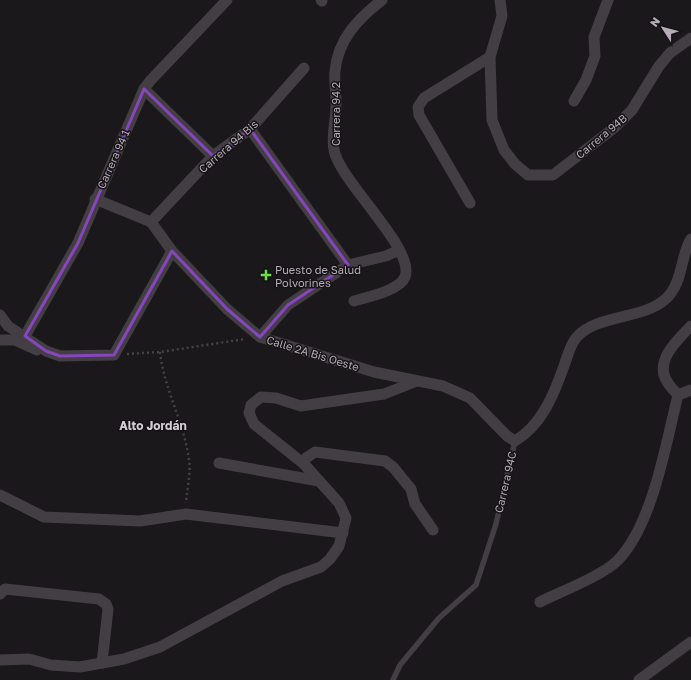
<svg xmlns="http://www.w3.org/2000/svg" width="691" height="680" font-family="'Golos Text',sans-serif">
<rect width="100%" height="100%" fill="#1a181a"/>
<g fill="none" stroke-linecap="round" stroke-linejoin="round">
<!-- path -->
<g stroke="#464247" stroke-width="2.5" stroke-dasharray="2 3" stroke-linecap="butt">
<path d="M160 352C164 389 184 422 189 460 191 473 187 489 186 503"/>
<path d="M127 354 160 352 245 339"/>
</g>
<!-- lane -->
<path stroke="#433e43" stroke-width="5.5" d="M393 680 400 665 439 618 476 585 496 524 515 441"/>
<!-- street -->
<g stroke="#433e43" stroke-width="11">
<path d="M321 0 322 1"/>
<path d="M500 0 502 16 490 57 492 120 504 150 515 164 528 175H553L614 128 632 110 659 66 670 53 691 38"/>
<path d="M144 89 213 156"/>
<path d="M574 101 586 80 595 56 594 37 608 0"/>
<path d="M250 129 348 265"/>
<path d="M95 199 151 222 172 251 227 309 260 337 374 372 443 386 470 398 507 436 515 441C542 425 554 394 564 366 567 358 570 345 576 338 598 312 651 321 671 293 683 277 681 255 691 239"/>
<path d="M470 203 419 115 418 107 424 98 490 57"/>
<path d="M151 222 213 156 250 129 304 68"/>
<path d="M354 301C367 297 399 291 405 277 416 249 340 182 334 150 331 134 337 117 336 101 336 91 334 81 335 71 338 39 358 19 382 0"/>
<path d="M0 315 8 326 46 351 60 356 114 355 172 251"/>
<path d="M25 336 78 243 144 89 150 81 227 0"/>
<path d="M260 337 288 305 348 265 386 256 399 250"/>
<path d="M0 340H15L37 350"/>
<path d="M678 395C675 391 670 387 668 383 653 362 677 340 691 326"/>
<path d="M678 395 691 390"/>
<path d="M219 463 319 481"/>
<path d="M304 464 306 458 315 452 385 461 393 467 411 489 415 504 433 530"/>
<path d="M0 495 44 517 140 521 186 514 343 533"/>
<path d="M0 594 5 589 99 599 106 604 108 609 102 663"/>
<path d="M540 602C560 592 604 575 618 560 653 524 666 443 678 395"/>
<path d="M0 660 29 659 51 665 80 667 124 659 160 647 282 581 321 567 330 559 339 546 346 518 339 503 304 464 254 424 249 413 251 405 261 397 276 398 301 406 384 394 417 381"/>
<path d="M639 680 691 642"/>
</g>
</g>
<!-- marked area -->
<path fill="none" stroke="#8746be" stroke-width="3" stroke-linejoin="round" d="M144 89 213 156 250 129 348 265 288 305 260 337 227 309 172 251 114 355 60 356 46 351 25 336 78 243Z"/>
<!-- markers -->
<path fill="#6adf4b" stroke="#151315" stroke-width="1.5" d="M264 269h4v4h4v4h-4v4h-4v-4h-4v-4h4z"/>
<g text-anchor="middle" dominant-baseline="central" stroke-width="3" stroke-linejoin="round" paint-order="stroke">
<!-- street labels -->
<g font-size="11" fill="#b6acb8" stroke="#151315">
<text transform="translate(335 114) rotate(-90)">Carrera 94 2</text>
<text transform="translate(601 136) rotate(-40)">Carrera 94B</text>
<text transform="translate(228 146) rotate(-41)">Carrera 94 Bis</text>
<text transform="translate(113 159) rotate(-66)">Carrera 94 1</text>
<text transform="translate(313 353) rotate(17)">Calle 2A Bis Oeste</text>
<text transform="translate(505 482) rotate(-77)">Carrera 94C</text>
</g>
<!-- poi labels -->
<g font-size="11" fill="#b6acb8" stroke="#151315" text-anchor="start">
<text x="275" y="269">Puesto de Salud<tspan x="275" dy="13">Polvorines</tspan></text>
</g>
<!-- neighbourhood labels -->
<g font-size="12" font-weight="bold" fill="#d3ccd5" stroke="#151315">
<text x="153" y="425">Alto Jordán</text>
</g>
</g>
<!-- north arrow -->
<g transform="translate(663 28) rotate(306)" stroke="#151315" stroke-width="3" paint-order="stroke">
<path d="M0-3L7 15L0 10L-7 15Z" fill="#b6acb8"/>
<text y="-6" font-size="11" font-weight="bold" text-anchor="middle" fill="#b6acb8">N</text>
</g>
</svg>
